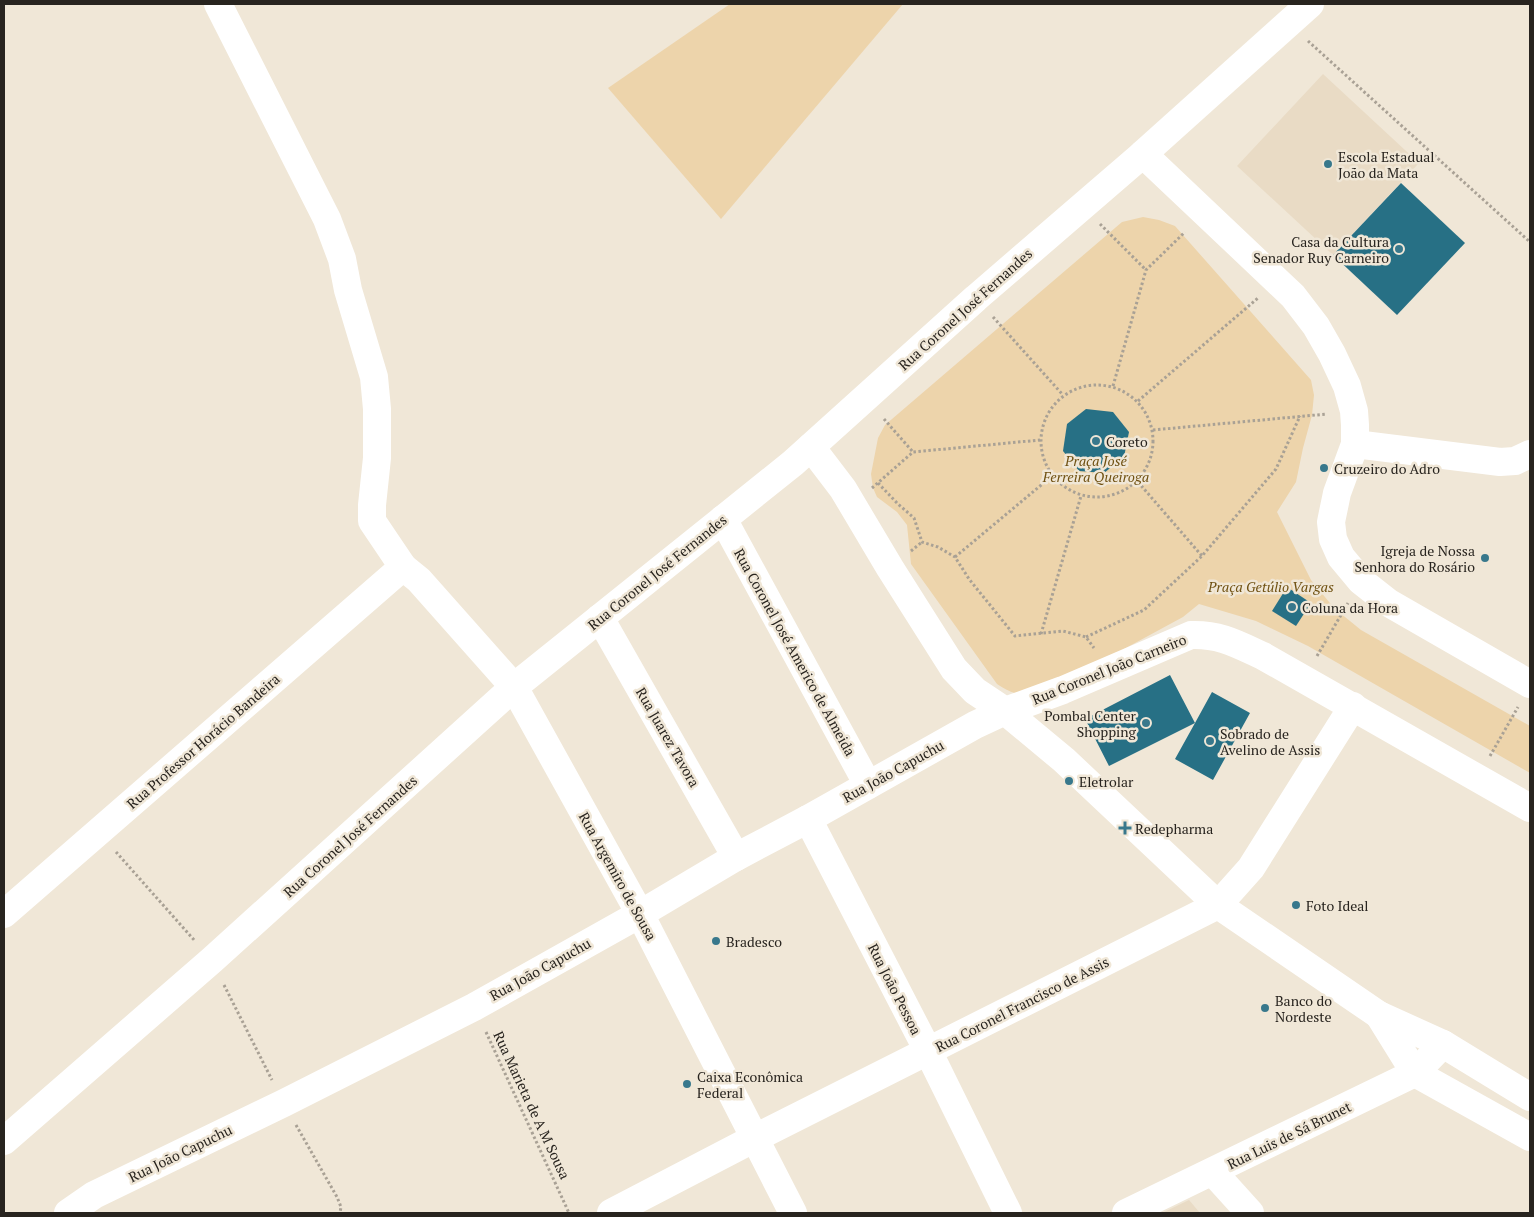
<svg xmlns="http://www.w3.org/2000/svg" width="1534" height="1217" font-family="'PT Serif',serif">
<rect width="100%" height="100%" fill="#f0e7d7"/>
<!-- built -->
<g fill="#e9dbc5">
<path d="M1323 74 1419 163 1333 255 1237 166Z"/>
<path d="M1189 1200 1200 1213H1162Z"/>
</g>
<!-- green -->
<g fill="#edd4ab">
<path d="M730 4H903L721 219 608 88Z"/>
<path d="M1143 217 1159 220 1175 226 1311 380 1314 395 1312 415 1303 448 1296 482 1277 512 1311 580 1334 608 1361 630 1530 726V773L1308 646 1256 621 1199 604 1183 617 1041 694C1021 696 1014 695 997 684L911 564 907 525 897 512 877 497 873 488 871 474 878 438 885 425 1122 222Z"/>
</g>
<!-- building -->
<g fill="#277085">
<path d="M1401 183 1465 243 1397 315 1333 255Z"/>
<path d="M1086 409 1113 412 1129 432 1124 457 1104 473 1079 471 1063 451 1067 424Z"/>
<path d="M1287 587 1311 603 1296 626 1272 611Z"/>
<path d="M1170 675 1195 723 1212 692 1250 713 1213 780 1175 759 1195 723 1109 766 1085 719Z"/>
</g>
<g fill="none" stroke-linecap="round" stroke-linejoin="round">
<!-- path -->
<g stroke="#a9a195" stroke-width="3" stroke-dasharray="2.5 2.5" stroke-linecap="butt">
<path d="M1308 41 1530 242"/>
<path d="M1100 224 1146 270"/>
<path d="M993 317 1063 395"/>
<circle cx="1097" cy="441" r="56"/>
<path d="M1113 386 1146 270 1185 232"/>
<path d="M1138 401 1258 298"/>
<path d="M884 419 913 452"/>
<path d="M1153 430 1327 414"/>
<path d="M1138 482 1202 556"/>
<path d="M878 483 898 504 914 518 922 542 938 547 955 557 969 579 1015 636 1063 631 1086 637 1094 648"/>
<path d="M872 488 913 452 1040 440"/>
<path d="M911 551 922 542"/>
<path d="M955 557 1052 476"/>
<path d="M1041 634 1081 496"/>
<path d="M1086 637 1144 610 1202 556 1276 469 1300 416"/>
<path d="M1317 656 1348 603"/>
<path d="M1490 756 1518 707"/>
<path d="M116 852 195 941"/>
<path d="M224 985 272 1080"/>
<path d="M486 1032 569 1213"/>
<path d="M296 1125 337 1197 341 1207 340 1213"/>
</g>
<!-- minor -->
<g stroke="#fff" stroke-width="28">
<path d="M218 4 327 219 342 259 348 290 374 377 377 409V458L372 505V521L403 567 419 580 514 687 640 914 793 1213"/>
<path d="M1143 154 1310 4"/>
<path d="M1355 444 1500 462 1515 461 1530 454"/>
<path d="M723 519 868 785"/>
<path d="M600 618 736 857"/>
<path d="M808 819 928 1051 1008 1213"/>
<path d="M4 914 403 567"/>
<path d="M1379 1015 1415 1073 1530 1137"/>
<path d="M1213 1172 1250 1213"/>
<path d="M68 1213 94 1195 284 1103 474 1007 640 914 736 857 808 819 975 725 1005 711 1064 760 1218 905 1379 1015 1443 1044 1530 1097"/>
<path d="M611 1213 755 1138 1218 905 1251 868 1353 706"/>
<path d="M1126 1213 1415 1073 1443 1044"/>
</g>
<!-- secondary -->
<g stroke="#fff" stroke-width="28">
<path d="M811 447 843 489 890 568 954 669 975 691 1005 711 1063 690 1191 635C1220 634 1237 644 1263 656L1530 808"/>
<path d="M4 1141 212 960 514 687 793 463 976 298 1143 154 1293 296 1316 326 1332 354 1347 386 1354 411 1355 425V444L1337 493 1331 522 1333 539 1341 557 1361 581 1389 603 1530 684"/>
</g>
</g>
<!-- markers -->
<g fill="#38788c" stroke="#f0e7d7" stroke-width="2">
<circle cx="1328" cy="164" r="5"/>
<circle cx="1399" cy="249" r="5"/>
<circle cx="1096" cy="441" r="5"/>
<circle cx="1324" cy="468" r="5"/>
<circle cx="1485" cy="558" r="5"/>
<circle cx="1292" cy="607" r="5"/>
<circle cx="1146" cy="723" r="5"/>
<circle cx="1210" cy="741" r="5"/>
<circle cx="1069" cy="781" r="5"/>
<path d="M1122.5 820.5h5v5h5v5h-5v5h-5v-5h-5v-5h5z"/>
<circle cx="1296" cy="905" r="5"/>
<circle cx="716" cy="941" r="5"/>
<circle cx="1265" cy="1008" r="5"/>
<circle cx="687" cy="1084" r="5"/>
</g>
<g text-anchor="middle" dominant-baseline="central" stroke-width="5" stroke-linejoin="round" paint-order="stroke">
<!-- poi labels -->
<g font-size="14" fill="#28241f" stroke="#f0e7d7" text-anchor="start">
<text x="1338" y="156">Escola Estadual<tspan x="1338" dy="16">João da Mata</tspan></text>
<text x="1389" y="241" text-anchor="end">Casa da Cultura<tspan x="1389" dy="16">Senador Ruy Carneiro</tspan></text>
<text x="1106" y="441">Coreto</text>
<text x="1334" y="468">Cruzeiro do Adro</text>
<text x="1475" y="550" text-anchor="end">Igreja de Nossa<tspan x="1475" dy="16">Senhora do Rosário</tspan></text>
<text x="1302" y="607">Coluna da Hora</text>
<text x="1136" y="715" text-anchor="end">Pombal Center<tspan x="1136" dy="16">Shopping</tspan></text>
<text x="1220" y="733">Sobrado de<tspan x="1220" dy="16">Avelino de Assis</tspan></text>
<text x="1079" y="781">Eletrolar</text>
<text x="1135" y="828">Redepharma</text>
<text x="1306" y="905">Foto Ideal</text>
<text x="726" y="941">Bradesco</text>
<text x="1275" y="1000">Banco do<tspan x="1275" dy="16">Nordeste</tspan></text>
<text x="697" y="1076">Caixa Econômica<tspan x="697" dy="16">Federal</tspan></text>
</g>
<!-- street labels -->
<g font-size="14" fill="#28241f" stroke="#f0e7d7">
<text transform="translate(965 309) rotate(-42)">Rua Coronel José Fernandes</text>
<text transform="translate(657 572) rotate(-39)">Rua Coronel José Fernandes</text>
<text transform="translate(795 652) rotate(61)">Rua Coronel José Americo de Almeida</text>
<text transform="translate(1109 669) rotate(-22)">Rua Coronel João Carneiro</text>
<text transform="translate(668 737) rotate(60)">Rua Juarez Tavora</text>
<text transform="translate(203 741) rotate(-41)">Rua Professor Horácio Bandeira</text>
<text transform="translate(893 771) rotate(-29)">Rua João Capuchu</text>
<text transform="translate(350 836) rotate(-42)">Rua Coronel José Fernandes</text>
<text transform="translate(618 876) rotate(61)">Rua Argemiro de Sousa</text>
<text transform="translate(540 969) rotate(-29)">Rua João Capuchu</text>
<text transform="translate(895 989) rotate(63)">Rua João Pessoa</text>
<text transform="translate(1022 1004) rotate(-27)">Rua Coronel Francisco de Assis</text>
<text transform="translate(532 1105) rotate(65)">Rua Marieta de A M Sousa</text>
<text transform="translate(1289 1135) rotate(-26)">Rua Luis de Sá Brunet</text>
<text transform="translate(180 1153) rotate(-26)">Rua João Capuchu</text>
</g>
<!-- park labels -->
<g font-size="14" font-style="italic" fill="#705112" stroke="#f0e7d7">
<text x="1096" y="460">Praça José<tspan x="1096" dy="16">Ferreira Queiroga</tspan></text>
<text x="1271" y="586">Praça Getúlio Vargas</text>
</g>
</g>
<!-- border -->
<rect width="1534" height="1217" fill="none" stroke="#28241f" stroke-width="10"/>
</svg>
